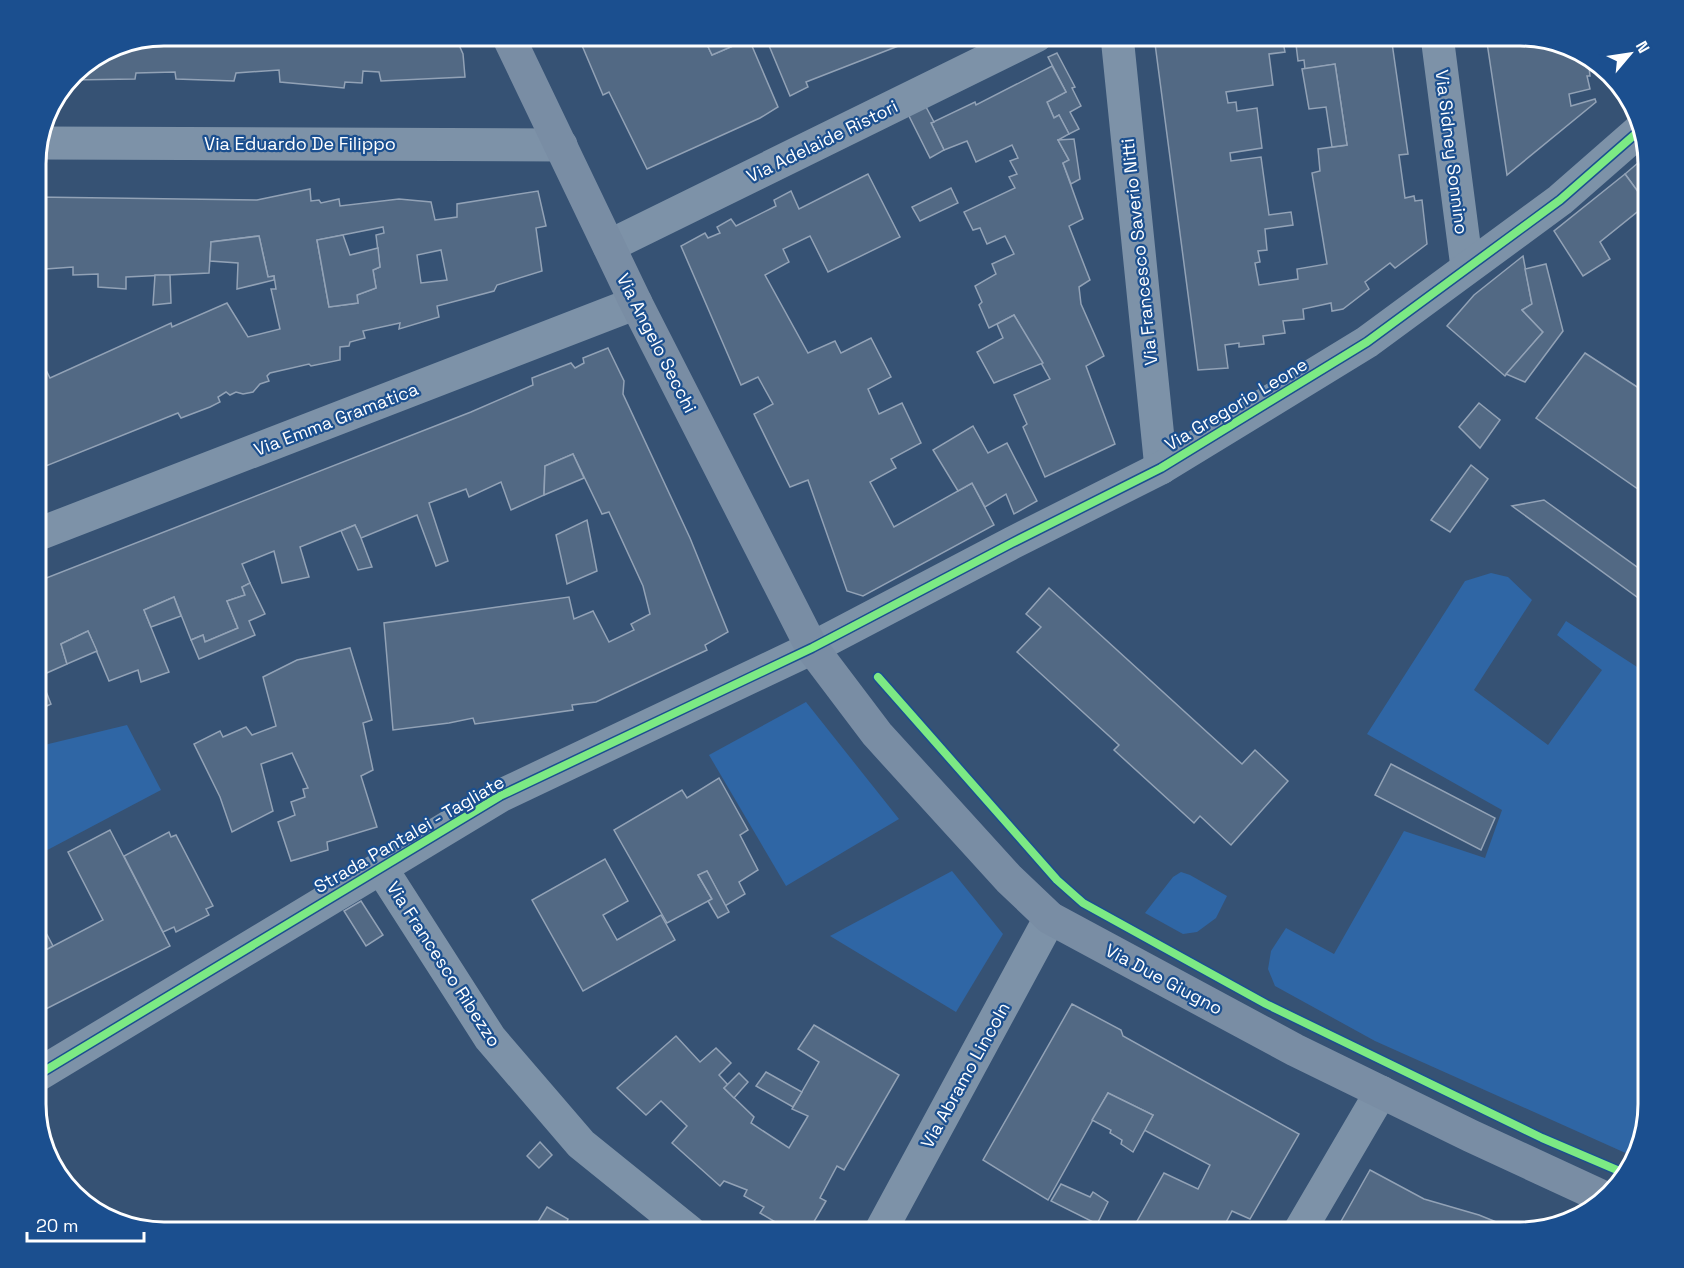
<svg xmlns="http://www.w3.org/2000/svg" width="1684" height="1268" font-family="'Space Grotesk',sans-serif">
<rect width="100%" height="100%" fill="#365274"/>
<!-- green -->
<g fill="#2f66a5">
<path d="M1491 573 1508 577 1532 600 1474 690 1548 745 1602 670 1557 635 1566 621 1648 674V1104L1630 1155 1375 1041 1275 986 1268 969 1271 951 1286 928 1334 954 1404 831 1485 858 1502 810 1367 734 1465 581Z"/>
<path d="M806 702 899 819 786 886 709 755Z"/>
<path d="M127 725 161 790 36 856V747Z"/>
<path d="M952 871 1003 934 956 1012 830 936Z"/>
<path d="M1181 872 1190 875 1227 896 1216 918 1197 932 1183 934 1145 913 1173 877Z"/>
</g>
<!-- building -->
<g fill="#526984" stroke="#92a2b6" stroke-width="1.5" fill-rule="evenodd">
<path d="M164 36H455L463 54 465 77 381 81 379 72 363 71 362 83 345 82 344 88 280 82 279 70 236 73 234 81 176 79 175 72 136 73 135 79 70 80 79 68 115 46Z"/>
<path d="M578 36H703L712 55 749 39 778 107 760 118 647 169 609 92 603 95Z"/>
<path d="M703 36H748L749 39 712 55Z"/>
<path d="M765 36H924L806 82 808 87 790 96Z"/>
<path d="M1154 36H1224V40L1246 36H1282L1285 52 1269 54 1273 85 1226 92 1228 103 1236 102 1237 111 1257 108 1262 148 1230 153 1231 161 1261 157 1269 215 1291 212 1293 225 1265 229 1267 250 1258 251 1260 262 1255 263 1259 285 1298 279 1297 269 1327 264 1312 173 1320 171 1318 149 1347 145 1335 64 1305 69 1304 60 1298 61 1295 36H1391L1408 154 1399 155 1405 198 1414 196 1415 201 1422 200 1427 244 1395 268 1390 263 1365 282 1369 289 1343 309 1332 311 1331 303 1303 309 1304 319 1283 321 1285 333 1263 336 1264 344 1239 347V343L1225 345 1228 368 1198 370Z"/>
<path d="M1486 36H1520L1588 59 1590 76H1587L1590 89 1569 94 1571 106 1595 99 1596 102 1507 175Z"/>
<path d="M1057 53 1075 87 1072 88 1081 106 1070 112 1079 129 1069 134 1059 115 1054 118 1047 102 1066 92 1048 57Z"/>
<path d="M1335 64 1347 145 1332 147 1326 107 1309 109 1302 69Z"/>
<path d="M1052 66 1066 92 1047 102 1054 118 1059 115 1069 134 1058 140 1069 160 1063 163 1083 219 1069 226 1090 280 1079 287 1081 304 1104 356 1086 366 1115 444 1045 477 1023 427 1027 424 1014 395 1050 379 1014 315 989 328 979 305 982 302 975 286 996 274 992 264 1014 254 1005 236 987 244 980 228 973 230 964 212 1015 188 1009 177 1017 174 1010 161 1018 158 1012 145 976 162 967 141 944 150 931 123 975 102 976 105Z"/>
<path d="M925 105 934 122 931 123 944 150 930 158 908 114Z"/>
<path d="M1074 139 1080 179 1071 184 1063 163 1069 160 1058 140Z"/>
<path d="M1646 156 1648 164 1647 204 1625 174Z"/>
<path d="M868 174 900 237 828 272 810 236 783 249 789 262 765 275 808 353 835 341 841 353 871 338 891 377 868 389 879 414 902 403 921 443 891 459 896 468 870 482 894 527 972 483 994 525 863 596 847 591 808 480 790 487 754 414 773 404 758 377 741 385 681 246 705 233 708 238 720 233 717 227 731 219 736 226 776 206 774 200 791 191 799 209Z"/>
<path d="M1625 174 1647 204 1600 242 1610 259 1583 276 1554 231Z"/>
<path d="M951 188 958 203 920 221 912 207Z"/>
<path d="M310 189 311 201 319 200 321 203 339 199 340 206 399 199 431 202 435 220 457 217V204L538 191 546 226 536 228 542 271 497 285 494 291 437 306 439 317 399 329 400 323 363 331 365 338 350 342 349 346 340 347V360L311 366 309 364 270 373 267 376 269 381 260 384 253 392 243 394 236 392 230 395 226 392 218 397 220 402 210 407 181 418 178 413 36 470V372L45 368 50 378 171 323 172 327 227 303 248 337 280 329 271 289H276L274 276 268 277 259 236 211 242 209 273 126 277V289L98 287V274L73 275V267L46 269 42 290H36V197L257 200ZM383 227 384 233 376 235 380 267 373 270 376 288 357 295 358 303 329 307 317 240ZM441 250 447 280 421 283 417 255Z"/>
<path d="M343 235 350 255 378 248 380 267 373 270 376 288 357 295 358 303 329 307 317 240Z"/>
<path d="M259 236 268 277 274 276V280L237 289 238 263 210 261 211 242Z"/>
<path d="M1523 256 1532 304 1522 310 1543 332 1505 376 1447 326 1474 295Z"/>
<path d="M1546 264 1563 331 1525 382 1506 374 1543 332 1522 310 1532 304 1525 269Z"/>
<path d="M155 275H170L171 303 153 305Z"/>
<path d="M1014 315 1043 363 994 383 977 352 1003 338 997 324Z"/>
<path d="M608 348 624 381 623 394 690 538 728 632 705 645 707 650 596 702 572 705 573 710 475 724 473 718 449 723 393 730 384 623 569 597 574 619 593 611 609 642 634 630 631 624 650 614 643 586 609 512 602 514 573 454 545 466 544 495 511 510 501 482 469 497 466 489 429 503 448 561 436 566 417 515 361 538 355 525 300 547 309 577 282 583 274 551 242 564 250 583 242 587 245 595 227 601 238 628 205 642 203 635 191 640 174 597 144 610 169 672 141 682 138 670 109 681 88 631 61 644 67 664 40 676 51 704 36 711V582L471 412 533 385 532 378 571 363 575 368 584 363 583 358Z"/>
<path d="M1585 353 1648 394V496L1536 418Z"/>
<path d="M1479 403 1500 420 1480 448 1459 427Z"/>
<path d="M973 426 988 453 1007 443 1037 501 1014 514 1006 494 985 507 972 483 958 491 933 450Z"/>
<path d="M573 454 584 478 544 495 545 466Z"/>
<path d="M1471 465 1488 479 1450 532 1431 520Z"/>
<path d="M1544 500 1648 575V605L1512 506Z"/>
<path d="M587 520 597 571 567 584 556 535Z"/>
<path d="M355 525 361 538 372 567 358 570 341 531Z"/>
<path d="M250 583 265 614 249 621 255 635 199 659 191 640 203 635 205 642 238 628 227 601 245 595 242 587Z"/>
<path d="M1049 588 1242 764 1255 750 1288 781 1231 845 1200 816 1194 823 1114 750 1119 745 1017 652 1041 627 1026 614Z"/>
<path d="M174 597 181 616 151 627 144 610Z"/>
<path d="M88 631 97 651 67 664 61 644Z"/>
<path d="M350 648 372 720 363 723 373 770 361 776 377 827 327 842 328 850 291 861 278 822 295 815 291 802 305 797 303 789 308 788 292 753 261 764 273 811 232 832 220 797 194 744 220 731 223 737 246 727 252 735 276 726 263 677 297 660Z"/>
<path d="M1391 764 1495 818 1481 850 1375 795Z"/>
<path d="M719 778 748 830 740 835 758 870 739 882 745 894 725 906 707 871 698 875 712 899 667 923 614 830 682 790 687 798Z"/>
<path d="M110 830 170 946 36 1014V955L103 920 68 852Z"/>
<path d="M169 832 171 837 176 835 213 906 206 909 209 915 176 932 174 927 163 932 124 856Z"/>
<path d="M605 859 628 901 603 915 617 940 661 915 675 940 583 991 532 900Z"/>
<path d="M707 871 729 912 718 918 708 901 712 899 698 875Z"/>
<path d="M361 901 383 935 366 946 344 911Z"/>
<path d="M36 914 53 946 36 955Z"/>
<path d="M1072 1004 1121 1030 1123 1036 1299 1134 1250 1219 1232 1211 1221 1232H1131L1164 1173 1198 1189 1210 1165 1144 1130 1153 1115 1108 1093 1048 1200 983 1160Z"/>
<path d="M814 1025 899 1075 844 1170 837 1166 820 1198 826 1201 808 1232H792L760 1213 764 1207 744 1196 747 1190 724 1181 720 1186 672 1143 687 1126 661 1101 646 1115 617 1088 676 1036 700 1062 716 1048 731 1063 719 1075 728 1085 724 1088 754 1117 751 1123 789 1148 808 1116 792 1109 819 1062 798 1049Z"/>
<path d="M766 1072 802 1092 793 1107 756 1086Z"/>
<path d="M739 1073 748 1082 734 1098 724 1088Z"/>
<path d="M1108 1093 1153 1115 1133 1152 1121 1144 1122 1140 1110 1133 1111 1130 1092 1120Z"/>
<path d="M540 1142 552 1155 539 1168 527 1156Z"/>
<path d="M1370 1170 1424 1199 1479 1215 1521 1232H1335Z"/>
<path d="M1061 1184 1090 1197 1093 1192 1108 1202 1097 1224 1051 1201Z"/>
<path d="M547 1207 568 1219 567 1222 561 1232H532Z"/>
<path d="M567 1222 587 1232H561Z"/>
</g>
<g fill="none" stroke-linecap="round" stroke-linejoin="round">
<!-- street -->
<g stroke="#7d92a8" stroke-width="33">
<path d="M1117 36 1161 468"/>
<path d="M1437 36 1467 267"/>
<path d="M40 143 561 145"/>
<path d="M609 246 1036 36"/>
<path d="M36 535 636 303"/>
<path d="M381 868 490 1038 581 1144 690 1232"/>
<path d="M36 1076 500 796 812 648 1012 543 1161 468 1367 342 1560 200 1640 130"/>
<path d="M880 1232 1050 918"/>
<path d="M1299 1232 1381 1092"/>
</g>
<!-- secondary -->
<path stroke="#798da4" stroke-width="33" d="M508 36 636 303 812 648 877 734 1009 879 1050 918 1295 1050 1471 1136 1603 1197"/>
<!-- cycleway casing -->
<g stroke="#1b4f8f" stroke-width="11">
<g id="cycleway">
<path d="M878 677 1057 880 1083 903 1266 1004 1542 1138 1624 1173"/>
<path d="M36 1076 500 796 812 648 1012 543 1161 468 1367 342 1560 200 1640 130"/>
</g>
</g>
<!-- cycleway -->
<use href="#cycleway" stroke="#7ce984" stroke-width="8"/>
</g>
<g text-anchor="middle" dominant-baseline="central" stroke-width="4.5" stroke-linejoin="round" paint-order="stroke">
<!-- street labels -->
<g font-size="18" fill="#fff" stroke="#1b4f8f">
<text transform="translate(822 141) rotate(-26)">Via Adelaide Ristori</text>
<text x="300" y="143">Via Eduardo De Filippo</text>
<text transform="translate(1452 152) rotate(83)">Via Sidney Sonnino</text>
<text transform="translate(1139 252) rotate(-96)">Via Francesco Saverio Nitti</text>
<text transform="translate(657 343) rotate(63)">Via Angelo Secchi</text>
<text transform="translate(1236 404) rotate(-31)">Via Gregorio Leone</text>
<text transform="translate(336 419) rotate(-21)">Via Emma Gramatica</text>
<text transform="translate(409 834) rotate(-30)">Strada Pantalei - Tagliate</text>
<text transform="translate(444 964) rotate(57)">Via Francesco Ribezzo</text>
<text transform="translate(1164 979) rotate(28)">Via Due Giugno</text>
<text transform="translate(965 1075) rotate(-61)">Via Abramo Lincoln</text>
</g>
</g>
<!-- crop -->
<path d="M0 0H1684V1268H0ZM164 46H1520A118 118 0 0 1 1638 164V1104A118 118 0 0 1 1520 1222H164A118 118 0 0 1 46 1104V164A118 118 0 0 1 164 46Z" fill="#1b4f8f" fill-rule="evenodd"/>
<path fill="none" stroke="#fff" stroke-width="3" d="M164 46H1520A118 118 0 0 1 1638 164V1104A118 118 0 0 1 1520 1222H164A118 118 0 0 1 46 1104V164A118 118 0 0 1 164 46Z"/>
<!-- north arrow -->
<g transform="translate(1630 54) rotate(61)" stroke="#1b4f8f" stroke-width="4.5" paint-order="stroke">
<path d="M0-4.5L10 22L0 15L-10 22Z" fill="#ffffff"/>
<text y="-9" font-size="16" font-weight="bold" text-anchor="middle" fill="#ffffff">N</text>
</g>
<!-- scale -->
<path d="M27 1232v9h117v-9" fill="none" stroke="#ffffff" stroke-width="3"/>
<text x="36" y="1232" font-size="18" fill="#ffffff" stroke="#1b4f8f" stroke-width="4.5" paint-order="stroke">20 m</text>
</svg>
